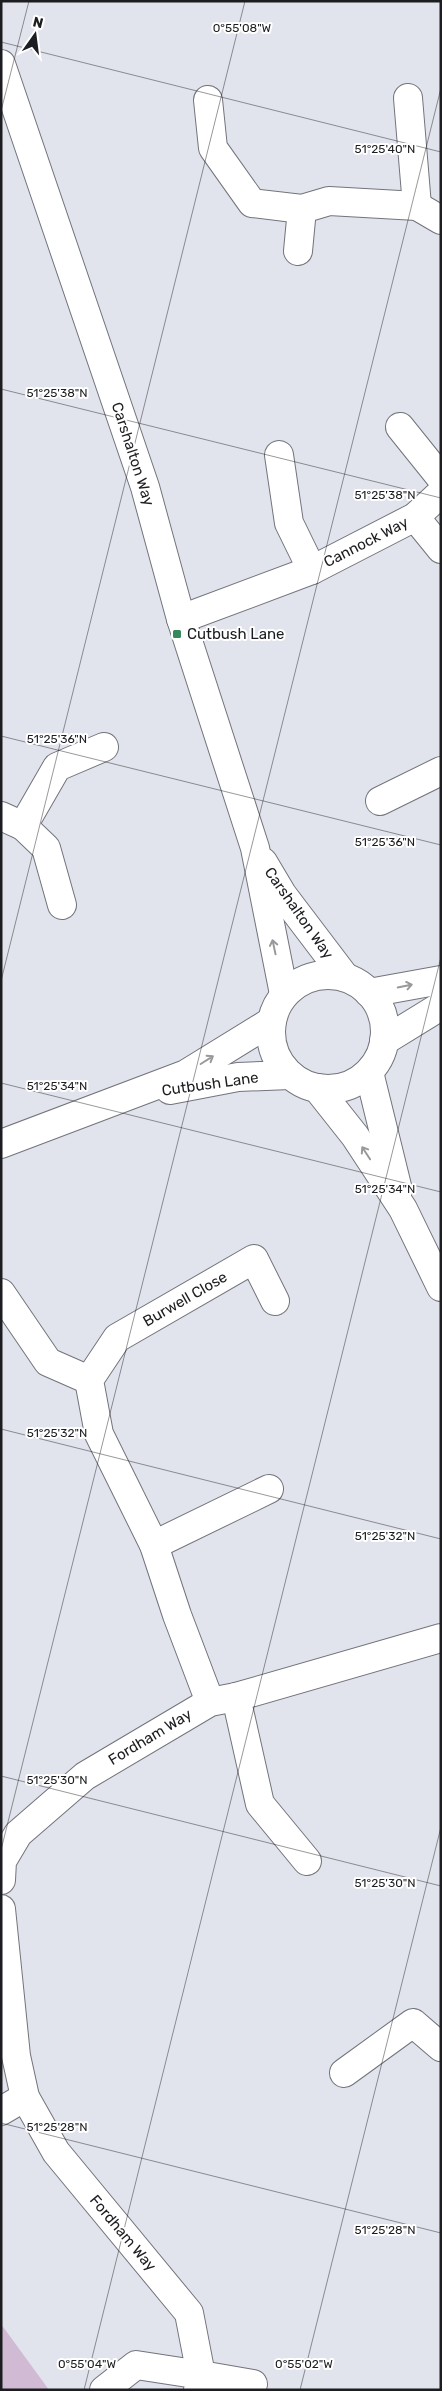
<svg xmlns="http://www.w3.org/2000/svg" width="442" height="2391" font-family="Rubik,sans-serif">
<rect width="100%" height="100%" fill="#e2e4ed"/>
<!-- green -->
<path fill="#d1bad3" d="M1 2324 44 2383 49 2390H1Z"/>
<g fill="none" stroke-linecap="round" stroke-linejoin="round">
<!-- minor casing -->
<g stroke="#72747c" stroke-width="30">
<g id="minor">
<path d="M1 64 145 487 181 619 255 848 284 994"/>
<path d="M408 98 417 206"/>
<path d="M208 100 213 148 252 203 302 209 329 201 417 206 441 220"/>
<path d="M298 251 302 209"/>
<path d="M400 427 441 478"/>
<path d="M279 455 289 523 312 570"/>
<path d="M415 517 441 549"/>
<path d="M181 619 312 570 415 517 441 493"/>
<path d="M380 801 441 771"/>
<path d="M1 816 23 826 46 848 62 905"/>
<path d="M23 826 57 767 104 747"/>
<path d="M263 862 282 894 345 977"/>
<circle cx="328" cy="1032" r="57"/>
<path d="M369 993 441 980"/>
<path d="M384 1041 441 1006"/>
<path d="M369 1072 398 1190"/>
<path d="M317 1088 355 1136 403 1209 441 1287"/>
<path d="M170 1090 238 1077 290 1075"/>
<path d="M1 1144 186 1074 272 1021"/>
<path d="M1 1293 48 1362 89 1380"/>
<path d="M154 1545 269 1489"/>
<path d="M236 1697 260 1804 307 1861"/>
<path d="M210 1702 177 1615 154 1545 99 1434 89 1380 117 1338 254 1259 275 1301"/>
<path d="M1 1880 2 1861 18 1834 85 1776 210 1702 236 1697 441 1638"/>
<path d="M1 1909 16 2056 25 2097 56 2152 189 2313 201 2375 253 2384"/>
<path d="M344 2073 413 2023 441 2047"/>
<path d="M1 2111 25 2097"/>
<path d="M104 2390 136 2365 201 2375 198 2390"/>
</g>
</g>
<!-- minor -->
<use href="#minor" stroke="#fff" stroke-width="28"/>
</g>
<!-- one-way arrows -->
<defs><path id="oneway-shaft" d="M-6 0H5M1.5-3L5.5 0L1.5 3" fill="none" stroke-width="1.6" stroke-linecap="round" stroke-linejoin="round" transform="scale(1.25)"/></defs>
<g stroke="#99999b">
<use href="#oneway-shaft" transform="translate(274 947) rotate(-102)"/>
<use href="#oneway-shaft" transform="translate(405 986) rotate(-11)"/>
<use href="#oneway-shaft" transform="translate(207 1060) rotate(-32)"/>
<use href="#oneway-shaft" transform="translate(366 1153) rotate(-123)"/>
</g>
<!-- ticks -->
<path fill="none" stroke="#1c1d20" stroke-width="1" stroke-opacity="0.45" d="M1 42 441 152M1 111 29 1M1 389 441 498M1 736 441 845M1 981 245 1M1 1083 441 1192M1 1429 441 1539M1 1776 441 1886M1 1850 441 88M1 2123 441 2233M84 2390 441 957M300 2390 441 1827"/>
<!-- markers -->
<rect fill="#35895c" stroke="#fff" stroke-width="2" x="172" y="629" width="10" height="10" rx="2.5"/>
<g text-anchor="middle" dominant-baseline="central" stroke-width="4" stroke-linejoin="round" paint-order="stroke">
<!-- street labels -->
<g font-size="15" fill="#1c1d20" stroke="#fff">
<text transform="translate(133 454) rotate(72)">Carshalton Way</text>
<text transform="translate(366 542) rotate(-27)">Cannock Way</text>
<text transform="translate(299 913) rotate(55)">Carshalton Way</text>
<text transform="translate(210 1084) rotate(-8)">Cutbush Lane</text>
<text transform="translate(185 1299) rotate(-30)">Burwell Close</text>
<text transform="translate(150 1737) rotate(-31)">Fordham Way</text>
<text transform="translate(123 2233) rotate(50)">Fordham Way</text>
</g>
<!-- poi labels -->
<g font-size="15" fill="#1c1d20" stroke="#fff" text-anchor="start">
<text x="187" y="634">Cutbush Lane</text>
</g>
</g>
<g font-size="12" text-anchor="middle" fill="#1c1d20" stroke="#fff" stroke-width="4" stroke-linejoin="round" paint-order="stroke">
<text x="242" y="32">0°55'08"W</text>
<text x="385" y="153">51°25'40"N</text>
<text x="57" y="397">51°25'38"N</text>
<text x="385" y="499">51°25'38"N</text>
<text x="57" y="743">51°25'36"N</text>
<text x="385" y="846">51°25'36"N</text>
<text x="57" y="1090">51°25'34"N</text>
<text x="385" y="1193">51°25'34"N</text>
<text x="57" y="1437">51°25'32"N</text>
<text x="385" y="1540">51°25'32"N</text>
<text x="57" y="1784">51°25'30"N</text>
<text x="385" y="1887">51°25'30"N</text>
<text x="57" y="2131">51°25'28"N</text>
<text x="385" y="2234">51°25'28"N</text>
<text x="87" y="2368">0°55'04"W</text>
<text x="304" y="2368">0°55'02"W</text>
</g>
<!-- border -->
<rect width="442" height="2391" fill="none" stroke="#1c1d20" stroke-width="5"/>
<!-- north arrow -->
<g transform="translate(35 35) rotate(14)" stroke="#ffffff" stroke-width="4" paint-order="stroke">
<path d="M0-4L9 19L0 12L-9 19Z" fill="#1c1d20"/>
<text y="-8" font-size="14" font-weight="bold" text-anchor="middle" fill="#1c1d20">N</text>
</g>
</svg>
